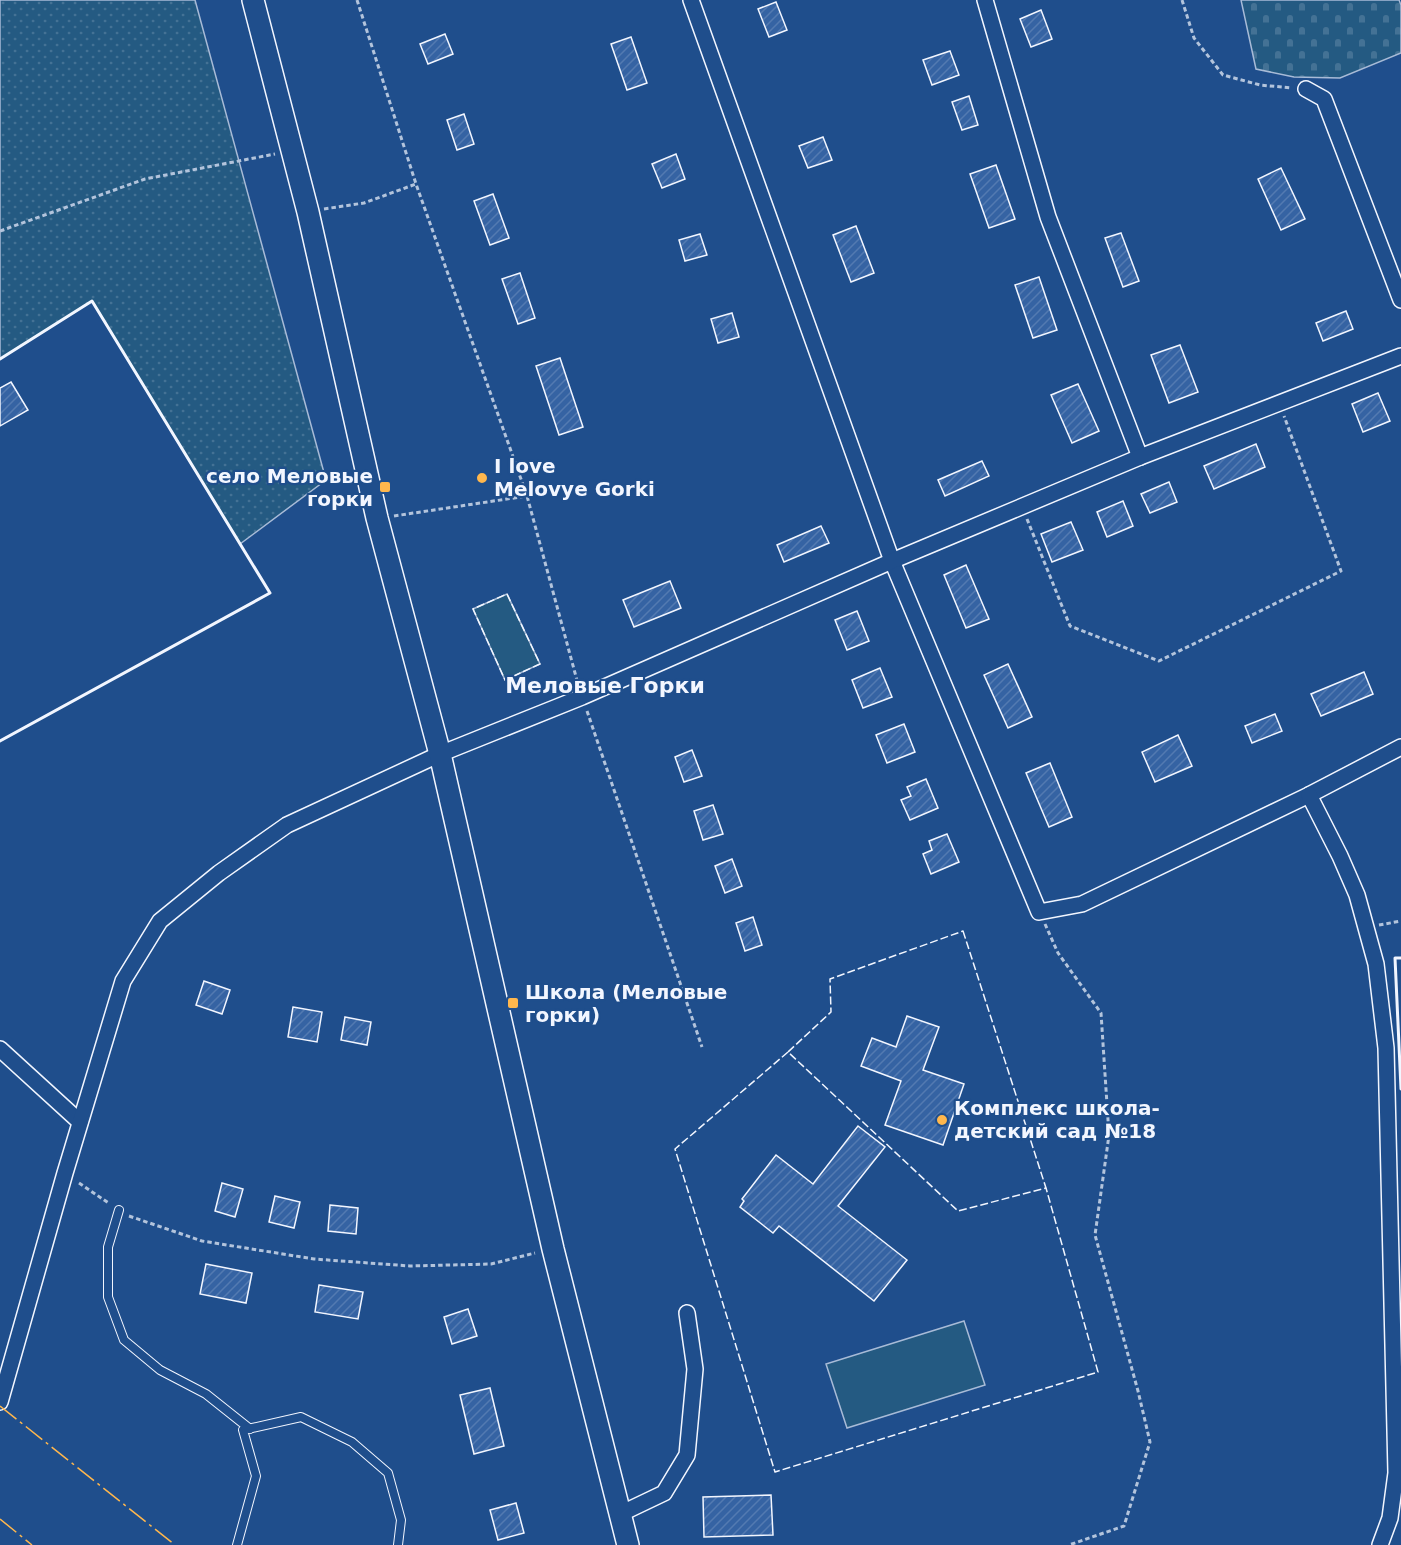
<svg xmlns="http://www.w3.org/2000/svg" width="1401" height="1545" font-family="'DejaVu Sans',sans-serif">
<defs>
<pattern id="grass-dots" width="8" height="8" patternUnits="userSpaceOnUse" patternTransform="scale(1.5)"><rect width="8" height="8" fill="#245a82"/><path d="M2 2h.1M6 6h.1" fill="none" stroke="#447295" stroke-width="1.8" stroke-linecap="round"/></pattern>
<pattern id="cemetery-stones" width="16" height="16" patternUnits="userSpaceOnUse" patternTransform="scale(1.5)"><rect width="16" height="16" fill="#245a82"/><path d="M2 7V4a2 2 0 0 1 4 0v3zM10 15v-3a2 2 0 0 1 4 0v3z" fill="#447295"/></pattern>
<pattern id="building-hatch" width="6" height="6" patternUnits="userSpaceOnUse" patternTransform="scale(1.5)"><rect width="6" height="6" fill="#3563a3"/><path d="M-1 1l2-2M0 6l6-6M5 7l2-2" fill="none" stroke="#537ab1"/></pattern>
</defs>
<rect width="100%" height="100%" fill="#1f4e8c"/>
<!-- grass -->
<path fill="url(#grass-dots)" stroke="#a8bbd7" stroke-width="1.5" d="M0 0H195L326 480 240 544 92 301 0 359Z"/>
<!-- cemetery -->
<path fill="url(#cemetery-stones)" stroke="#a8bbd7" stroke-width="1.5" d="M1241 0H1399L1401 5V53L1340 78 1294 77 1256 69Z"/>
<!-- garden -->
<g fill="#245a82" stroke="#a8bbd7" stroke-width="1.5">
<path d="M507 594 540 664 505 680 473 609Z"/>
<path d="M964 1321 985 1385 847 1428 826 1364Z"/>
</g>
<!-- building -->
<g fill="url(#building-hatch)" stroke="#f2f6ff" stroke-width="1.5">
<path d="M776 2 787 30 769 37 758 9Z"/>
<path d="M1041 10 1052 39 1031 47 1020 19Z"/>
<path d="M445 34 453 54 428 64 420 44Z"/>
<path d="M631 37 647 83 627 90 611 44Z"/>
<path d="M950 51 959 75 932 85 923 60Z"/>
<path d="M969 96 978 125 962 130 952 102Z"/>
<path d="M464 114 474 144 457 150 447 120Z"/>
<path d="M823 137 832 160 808 168 799 146Z"/>
<path d="M676 154 685 179 662 188 652 164Z"/>
<path d="M996 165 1015 219 989 228 970 174Z"/>
<path d="M1281 168 1305 219 1281 230 1258 179Z"/>
<path d="M493 194 509 238 490 245 474 201Z"/>
<path d="M856 226 874 273 851 282 833 235Z"/>
<path d="M1121 233 1139 281 1123 287 1105 238Z"/>
<path d="M700 234 707 255 685 261 679 240Z"/>
<path d="M520 273 535 318 518 324 502 279Z"/>
<path d="M1039 277 1057 330 1033 338 1015 285Z"/>
<path d="M1346 311 1353 329 1323 341 1316 323Z"/>
<path d="M732 313 739 337 718 343 711 319Z"/>
<path d="M1180 345 1198 392 1169 403 1151 355Z"/>
<path d="M560 358 583 427 559 435 536 366Z"/>
<path d="M11 382 28 410 0 426V388Z"/>
<path d="M1078 384 1099 431 1072 443 1051 395Z"/>
<path d="M1378 393 1390 421 1363 432 1352 404Z"/>
<path d="M1256 444 1265 467 1214 489 1204 466Z"/>
<path d="M982 461 989 476 945 496 938 480Z"/>
<path d="M1169 482 1177 502 1150 513 1141 494Z"/>
<path d="M1123 501 1133 526 1107 537 1097 512Z"/>
<path d="M1071 522 1083 550 1052 562 1041 534Z"/>
<path d="M821 526 829 543 784 562 777 545Z"/>
<path d="M966 565 989 619 966 628 944 575Z"/>
<path d="M670 581 681 608 634 627 623 600Z"/>
<path d="M857 611 869 641 847 650 835 620Z"/>
<path d="M1008 664 1032 717 1008 728 984 675Z"/>
<path d="M880 668 892 697 863 708 852 680Z"/>
<path d="M1364 672 1373 694 1321 716 1311 694Z"/>
<path d="M1275 714 1282 731 1252 743 1245 726Z"/>
<path d="M904 724 915 752 887 763 876 735Z"/>
<path d="M1178 735 1192 766 1155 782 1142 752Z"/>
<path d="M692 750 702 776 684 782 675 757Z"/>
<path d="M1050 763 1072 817 1049 827 1026 773Z"/>
<path d="M926 779 938 808 910 820 901 800 911 796 907 787Z"/>
<path d="M713 805 723 834 703 840 694 811Z"/>
<path d="M947 834 959 862 931 874 923 854 932 850 929 841Z"/>
<path d="M732 859 742 886 725 893 715 866Z"/>
<path d="M753 917 762 945 745 951 736 923Z"/>
<path d="M204 981 230 990 222 1014 196 1005Z"/>
<path d="M293 1007 322 1012 317 1042 288 1037Z"/>
<path d="M907 1016 939 1027 923 1070 964 1084 943 1145 885 1125 901 1081 861 1066 872 1038 896 1047Z"/>
<path d="M345 1017 371 1022 367 1045 341 1040Z"/>
<path d="M858 1126 885 1147 838 1206 907 1260 874 1301 779 1226 773 1233 740 1207 744 1201 742 1199 776 1155 813 1184Z"/>
<path d="M222 1183 243 1189 235 1217 215 1211Z"/>
<path d="M275 1196 300 1202 294 1228 269 1222Z"/>
<path d="M330 1205 358 1208 356 1234 328 1231Z"/>
<path d="M206 1264 252 1273 246 1303 200 1294Z"/>
<path d="M319 1285 363 1292 358 1319 315 1312Z"/>
<path d="M468 1309 477 1336 452 1344 444 1317Z"/>
<path d="M490 1388 504 1446 474 1454 460 1395Z"/>
<path d="M771 1495 773 1535 704 1537 703 1497Z"/>
<path d="M516 1503 524 1533 498 1540 490 1510Z"/>
</g>
<g fill="none" stroke-linecap="round" stroke-linejoin="round">
<!-- lane casing -->
<g stroke="#f2f6ff" stroke-width="10">
<g id="lane">
<path d="M119 1210 108 1247V1297L124 1340 160 1370 206 1394 250 1429"/>
<path d="M237 1545 256 1476 243 1430 301 1417 352 1442 388 1473 401 1520 398 1545"/>
</g>
</g>
<!-- street casing -->
<g stroke="#f2f6ff" stroke-width="18">
<g id="street">
<path d="M691 0 892 561 1039 912 1082 904 1309 795 1401 747"/>
<path d="M985 0 1048 217 1140 457"/>
<path d="M1306 89 1324 99 1401 300"/>
<path d="M1309 795 1340 856 1357 895 1376 964 1386 1048 1396 1473 1390 1518 1380 1545"/>
<path d="M0 1049 80 1122"/>
<path d="M0 1402 65 1173 123 981 160 921 219 873 287 825 440 754 582 697 892 561 1140 457 1401 356"/>
<path d="M620 1514 664 1493 687 1455 695 1369 687 1313"/>
</g>
</g>
<!-- secondary casing -->
<g stroke="#f2f6ff" stroke-width="24">
<path id="secondary" d="M253 0 308 212 377 518 440 754 553 1249 628 1545"/>
</g>
<!-- path -->
<g stroke="#b3c4dc" stroke-width="3" stroke-dasharray="4.5 3" stroke-linecap="butt">
<path d="M357 0 416 184 527 496 578 684"/>
<path d="M1182 0 1194 38 1223 75 1260 85 1292 88"/>
<path d="M324 209 364 203 416 184"/>
<path d="M0 231 145 179 275 154"/>
<path d="M394 516 527 496"/>
<path d="M1027 519 1070 626 1159 661 1341 571 1284 416"/>
<path d="M587 711 702 1047"/>
<path d="M1045 924 1058 953 1101 1013 1109 1135 1095 1235 1138 1391 1150 1442 1124 1526 1069 1545"/>
<path d="M1379 925 1401 921"/>
<path d="M79 1183 110 1204"/>
<path d="M129 1216 202 1241 314 1259 410 1266 491 1264 535 1253"/>
</g>
<!-- lane -->
<use href="#lane" stroke="#1f4e8c" stroke-width="8"/>
<!-- street -->
<use href="#street" stroke="#1f4e8c" stroke-width="15"/>
<!-- secondary -->
<use href="#secondary" stroke="#1f4e8c" stroke-width="21"/>
<!-- fence -->
<g stroke="#f2f6ff" stroke-width="1.5" stroke-dasharray="8 3" stroke-linecap="butt">
<path d="M507 594 540 664 505 680 473 609Z"/>
<path d="M963 931 1046 1188 958 1211 788 1052 831 1012 830 979Z"/>
<path d="M788 1052 675 1149 775 1472 1098 1372 1046 1188"/>
</g>
<!-- wall -->
<g stroke="#f2f6ff" stroke-width="3">
<path d="M0 359 92 301 270 593 0 741"/>
<path d="M1401 958H1395L1401 1089"/>
</g>
<!-- power -->
<g stroke="#ffb74d" stroke-width="1.5" stroke-dasharray="21 4.5 3 4.5" stroke-linecap="butt">
<path d="M0 1406 175 1545"/>
<path d="M0 1519 32 1545"/>
</g>
</g>
<!-- markers -->
<g fill="#ffb74d" stroke="#1f4e8c" stroke-width="2">
<circle cx="482" cy="478" r="6"/>
<rect x="379" y="481" width="12" height="12" rx="3"/>
<rect x="507" y="997" width="12" height="12" rx="3"/>
<circle cx="942" cy="1120" r="6"/>
</g>
<g text-anchor="middle" dominant-baseline="central" stroke-width="4.5" stroke-linejoin="round" paint-order="stroke">
<!-- poi labels -->
<g font-size="20" font-weight="bold" fill="#f2f6ff" stroke="#1f4e8c" text-anchor="start">
<text x="494" y="466">I love<tspan x="494" dy="23">Melovye Gorki</tspan></text>
<text x="373" y="476" text-anchor="end">село Меловые<tspan x="373" dy="23">горки</tspan></text>
<text x="525" y="992">Школа (Меловые<tspan x="525" dy="23">горки)</tspan></text>
<text x="954" y="1108">Комплекс школа-<tspan x="954" dy="23">детский сад №18</tspan></text>
</g>
<!-- quarter labels -->
<g font-size="22" font-weight="bold" fill="#f2f6ff" stroke="#1f4e8c">
<text x="605" y="685">Меловые Горки</text>
</g>
</g>
</svg>
